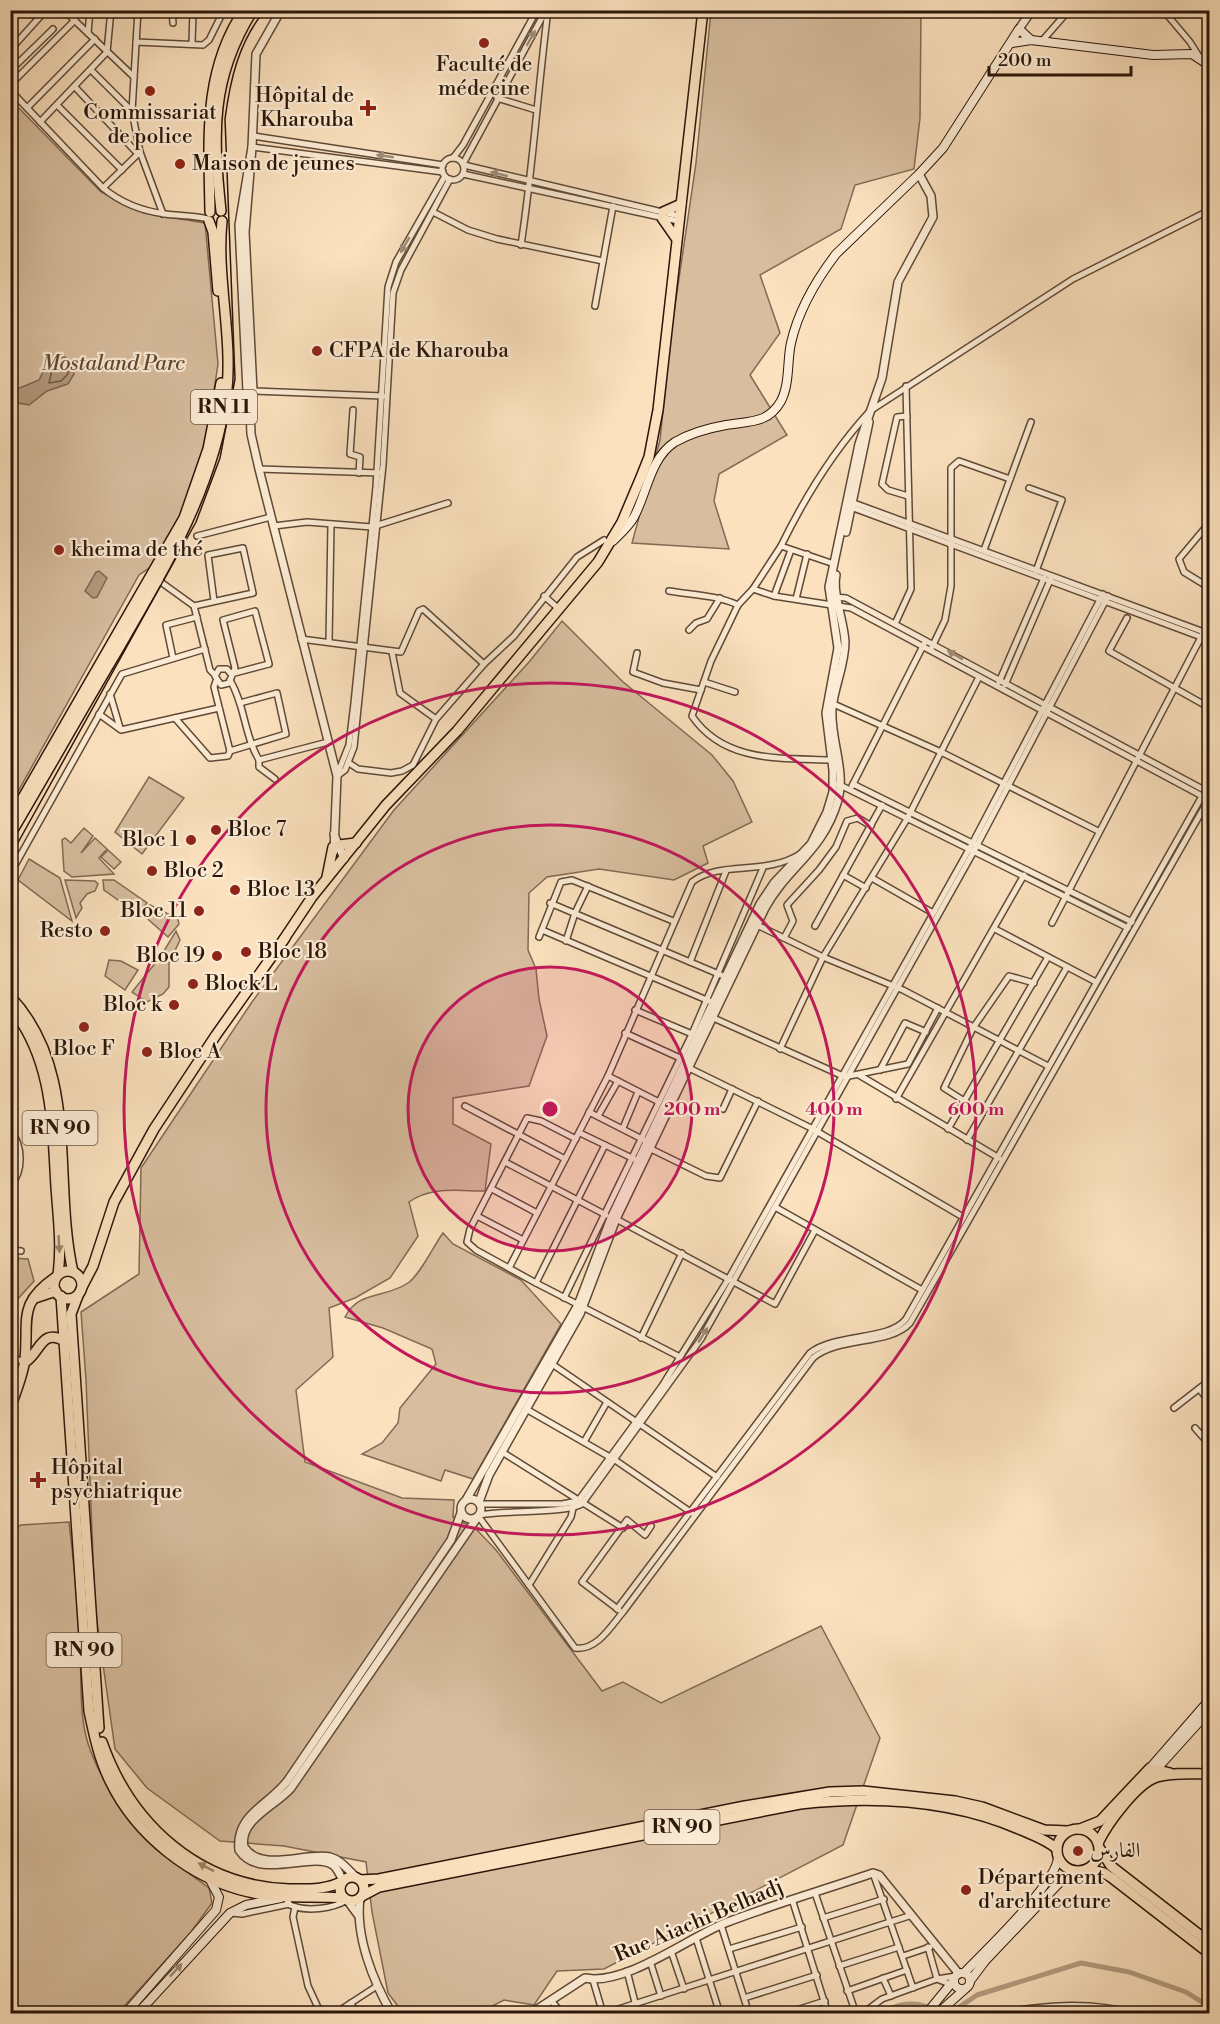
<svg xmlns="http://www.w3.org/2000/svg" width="1220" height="2024" font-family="'Libre Bodoni',Amiri,serif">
<rect width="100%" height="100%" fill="#fbe1be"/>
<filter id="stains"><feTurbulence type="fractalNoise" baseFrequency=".00333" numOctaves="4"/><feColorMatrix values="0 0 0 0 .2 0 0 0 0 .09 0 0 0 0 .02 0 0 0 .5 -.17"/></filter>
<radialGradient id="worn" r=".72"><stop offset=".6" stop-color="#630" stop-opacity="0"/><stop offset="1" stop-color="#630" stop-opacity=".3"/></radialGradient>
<!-- green -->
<g fill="#d8be9f" stroke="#826a54" stroke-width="1.5">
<path d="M711 11H921L920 118 914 169 855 185 841 229 760 275 780 333 750 375 787 435 719 474 714 501 729 549 632 543 660 440 671 333 696 163Z"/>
<path d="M11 100 101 192 144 213 205 223 218 364 206 443 182 516 155 564 139 575 11 804Z"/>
<path d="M562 621 622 681 712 755 733 781 752 822 703 846 708 863 674 880 599 869 547 877 529 893 528 950 536 969 539 999 547 1036 529 1086 453 1098V1124L491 1144 485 1191C458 1191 431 1186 409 1202L418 1236 390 1278 355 1298 329 1308 333 1357 296 1390 305 1462 402 1498 454 1500 453 1517 477 1530 496 1550 602 1691 623 1682 661 1703 821 1626 880 1738 843 1845 604 1969 557 1971 534 2005 504 2000 479 2013H403L388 1993 372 1912 366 1862 284 1846 220 1841 147 1788 115 1749 95 1608 86 1380 81 1312 139 1274 141 1168 252 1002 394 810 529 662Z"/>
<path d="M149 777 184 798 142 854 115 832Z"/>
<path d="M84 828 93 836 81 853 95 838 107 849 99 858 114 874 72 877 64 871 62 840 65 838 71 843Z"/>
<path d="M108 850 121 862 114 869 101 857Z"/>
<path d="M29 859 60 878 72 921 18 880Z"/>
<path d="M65 880 95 881 98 884 95 891 87 894 80 903 82 908 76 918Z"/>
<path d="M103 880H114L147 903 138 914 104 890Z"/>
<path d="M150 905 178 919 179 924 168 937 142 914Z"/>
<path d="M176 931 180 940 169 963V987L163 994 147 1002 132 992 161 956Z"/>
<path d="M109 960 121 961 138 970 125 990 105 976Z"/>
<path d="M443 1233 453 1244 521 1280 561 1324 473 1479 445 1470 441 1481 362 1454 382 1443 398 1423 400 1408 436 1364 432 1349 383 1328 345 1317C359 1290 384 1299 408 1283 420 1275 434 1245 443 1233Z"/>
<path d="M11 1258 28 1259 34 1281 16 1301 11 1313Z"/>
<path d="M69 1522C74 1564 78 1606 80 1649 82 1682 78 1720 91 1752 113 1810 159 1853 209 1888L212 1903 191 1932 118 2013 11 2014V1555L14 1529 21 1525Z"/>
</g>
<!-- water -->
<g fill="#b49c80" stroke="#7d6650" stroke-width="1.5">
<path d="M55 357H65L73 364 74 374 68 384 47 391 29 405 18 403 15 398 17 389 39 380 48 362Z"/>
<path d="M99 571 107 578 97 597 93 598 85 591 96 572Z"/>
</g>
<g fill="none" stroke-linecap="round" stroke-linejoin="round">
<!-- shore -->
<path stroke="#705944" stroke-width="1.5" d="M62 362 68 366V374L61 381 49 383 53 366Z"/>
<!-- canal -->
<g stroke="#b49c80" stroke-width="5">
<path d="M883 2014C896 2003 914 2001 930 2008"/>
<path d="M949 2014 977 1995 1081 1963 1129 1972 1186 1992 1210 2007"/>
</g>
<!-- minor casing -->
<g stroke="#5f4936" stroke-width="8">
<g id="minor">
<path d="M69 10 71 17 134 77"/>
<path d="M138 10 132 111 140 152 163 214"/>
<path d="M172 10 173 23"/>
<path d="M1163 10 1190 42 1200 58 1210 51"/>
<path d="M1203 10 1210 20"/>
<path d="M88 33 90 10"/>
<path d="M1042 41 1069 10"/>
<path d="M136 42 203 45 209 40 224 10"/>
<path d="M192 44 193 10"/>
<path d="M10 50 46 10"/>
<path d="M91 70 132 111"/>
<path d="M10 71 53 29"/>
<path d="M10 85 75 20"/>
<path d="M75 87 138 154"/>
<path d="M10 90 103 188C120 202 142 211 165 214 179 216 194 215 208 219"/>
<path d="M497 98 536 110"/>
<path d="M58 106 122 170"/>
<path d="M27 108 95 39"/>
<path d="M40 122 107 52 111 10"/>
<path d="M253 136 443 165"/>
<path d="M252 147 443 172"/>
<circle cx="453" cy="169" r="11"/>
<path d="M453 158 463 145 537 10"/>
<path d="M463 164 546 10"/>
<path d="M464 165 679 216"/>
<path d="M463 174 678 221"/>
<path d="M103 188 140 152"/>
<path d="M433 212 468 230 497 239 603 261"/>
<path d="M521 245C533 167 538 88 548 10"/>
<path d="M595 306 613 206"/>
<path d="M253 391 383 396"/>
<path d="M353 410 350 454 360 457 359 473"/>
<path d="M907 416 897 417 882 484 888 490 908 496"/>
<path d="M259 469 380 473"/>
<path d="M1029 488 1062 500 1036 571"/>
<path d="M851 502 1204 632"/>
<path d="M848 506 1201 637 1210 643"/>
<path d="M1210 522 1179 559 1184 572 1210 588"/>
<path d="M274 526 307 522 372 527 448 503"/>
<path d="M197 536 271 517"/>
<path d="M781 546 753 589 738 605 711 661 692 716C724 763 781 758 831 760"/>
<path d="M984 550 1031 422"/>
<path d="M834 564 781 546C805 497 833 451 870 411L1073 279 1210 210"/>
<path d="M158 580 194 606 210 670 215 675"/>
<path d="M753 589 774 596 851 608 1204 797"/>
<path d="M669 591C693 595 716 595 738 605"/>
<path d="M544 596 559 609"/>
<path d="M774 596 791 550"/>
<path d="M834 597 846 598 1208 792"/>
<path d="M796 599 807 554"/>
<path d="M194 606 253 593 243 548 208 555 214 601"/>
<path d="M1127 618 1109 651 1210 708"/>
<path d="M895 624 911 589 906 386"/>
<path d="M689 630 696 623 707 619 720 598"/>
<path d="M301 639 401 652 419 611 423 609 484 664"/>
<path d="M329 642 331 524"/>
<path d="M932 647 945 620 951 586V468L959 461 1010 479"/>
<path d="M392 652 400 693 436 719"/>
<path d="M637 653 633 672 663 683 701 690"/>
<path d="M173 658 166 625 197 617"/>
<path d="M230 673 227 669H219L215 676 221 685 229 683 235 668 223 620 255 611 269 664 231 674"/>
<path d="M230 680C245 705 244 735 259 760L328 742"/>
<path d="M216 681 214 687 230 751 286 734 277 693 240 703"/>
<path d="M704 682 735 692"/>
<path d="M999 682 1044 578"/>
<path d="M1005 685 1051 578"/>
<path d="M110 694 120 728"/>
<path d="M829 702 941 752 1098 831"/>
<path d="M99 714 121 730 219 708"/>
<path d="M175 718 210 758 228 756 230 751"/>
<path d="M259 760V767L275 779"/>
<path d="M349 763 358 769 391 773 402 771 413 765 436 719 484 664 514 636 577 557 604 540"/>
<path d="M337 775 349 745 354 703 376 487 388 287 396 262 445 176"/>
<path d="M337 776 345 770 354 747 383 465 393 293 401 270 450 179"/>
<path d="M838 784 1128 928"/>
<path d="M853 784 1132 922"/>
<path d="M852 786 924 644"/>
<path d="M10 874 122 674 205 649"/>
<path d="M843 875 866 888"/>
<path d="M872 878 933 913"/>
<path d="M550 903 721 975"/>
<path d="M1052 923 1210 620"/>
<path d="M755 924 823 957 903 990 1048 1066"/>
<path d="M815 926 882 805"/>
<path d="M995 929 1096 982"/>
<path d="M542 930 709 1001"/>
<path d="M539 937 561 882 572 880 673 921"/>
<path d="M784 938 793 921 787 905 819 870 836 847 847 821 858 818 871 826"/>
<path d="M566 941 575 913 588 886"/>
<path d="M690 962 726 871"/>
<path d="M635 1010 692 1034"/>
<path d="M709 1016 843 1076H849L908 1064 938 1008"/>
<path d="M625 1033 680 1058"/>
<path d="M780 1049 823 957 907 819 979 677"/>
<path d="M689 1068 811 1128 963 1217"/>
<path d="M880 1070 905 1023 926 1032"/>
<path d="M859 1075 999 1158"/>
<path d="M608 1076 659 1102"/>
<path d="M896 1099 1024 875"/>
<path d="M966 1102 944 1088 973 1028 1009 976 1034 983"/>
<path d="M465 1106 565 1159"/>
<path d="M723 1109 732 1089"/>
<path d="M589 1112 644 1140"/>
<path d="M598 1116 618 1081"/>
<path d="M623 1128 638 1092"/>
<path d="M10 1129C23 1146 24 1171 10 1187"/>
<path d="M948 1129 1048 957"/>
<path d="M580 1133 634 1159"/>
<path d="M576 1139 541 1121 527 1118 470 1229 467 1242 476 1250 536 1283 680 1357"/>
<path d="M967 1140 1067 967"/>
<path d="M651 1149 706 1176 720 1178 758 1101"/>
<path d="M505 1162 606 1215"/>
<path d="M492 1189 537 1213"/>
<path d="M775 1207 922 1290"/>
<path d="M477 1216 523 1240"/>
<path d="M616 1219 775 1304 815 1230"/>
<path d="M10 1250 21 1251"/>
<path d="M509 1268 608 1076 692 882C720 860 766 876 800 854"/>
<path d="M536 1283 605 1145"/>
<path d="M564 1298 692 1034 763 868"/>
<path d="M641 1338 682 1253"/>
<path d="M10 1357 25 1362"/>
<path d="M552 1364 717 1477"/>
<path d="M1199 1389 1210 1402"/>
<path d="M1174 1408 1210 1380"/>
<path d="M526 1409 615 1460 692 1513"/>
<path d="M1195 1428 1210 1445"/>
<path d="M584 1442 607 1402"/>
<path d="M502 1452 623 1528"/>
<path d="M480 1504H562L578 1501 662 1386 729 1278 972 844 1103 594"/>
<path d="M480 1515C506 1510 563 1514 582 1504L701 1339 974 851 1108 596"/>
<path d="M479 1517 575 1648C597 1651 611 1626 623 1612L813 1358C839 1336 889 1346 910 1323L1210 797"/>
<path d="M529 1585 571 1517 574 1504"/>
<path d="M617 1609 810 1353C836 1333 889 1341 906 1319L1201 798 1210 788"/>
<path d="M619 1610 582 1582 627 1520 645 1535 651 1526"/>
<path d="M873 1873 913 1988"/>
<path d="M815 1893 856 2014"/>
<path d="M285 1897 290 1905C306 1912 333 1909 347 1900"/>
<path d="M792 1899 828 2014"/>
<path d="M295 1907 293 1917 308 1986 321 2014"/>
<path d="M231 1913 242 1914 289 1904"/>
<path d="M823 1918 884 1899"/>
<path d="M721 1925 749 2014"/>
<path d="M696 1938 720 2014"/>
<path d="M729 1949 802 1927"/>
<path d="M671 1951 684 1989"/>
<path d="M903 1956 930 1947"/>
<path d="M650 1961 661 1996"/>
<path d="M839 1966 899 1947"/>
<path d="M627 1971 638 2014"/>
<path d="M956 1976 937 1979 957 1987"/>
<path d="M883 1978 891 1996"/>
<path d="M593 1980 603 2014"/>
<path d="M847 1991 907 1970"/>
<path d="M744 1998 817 1975"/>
<path d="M551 2000 562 2014"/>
<path d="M351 2003 356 2014"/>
<path d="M334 2014 377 1986"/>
<path d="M603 2014 912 1915"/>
<path d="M707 2014 719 2010"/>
<path d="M784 2014 825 2001"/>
<path d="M862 2014 882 1999 937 1979 928 1947"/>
<path d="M992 2014C1039 2006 1088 2000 1135 2014"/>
</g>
</g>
<!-- tertiary casing -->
<g stroke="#5f4936" stroke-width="10">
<g id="tertiary">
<path d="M1019 29 1032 10"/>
<path d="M252 147 245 232 253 391 250 407 247 391 239 225Z"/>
<path d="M252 147 256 54 281 10"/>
<path d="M250 408 251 434 259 469 337 776 334 851"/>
<path d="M846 532 869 422"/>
<path d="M334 834 344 859"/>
<circle cx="471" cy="1509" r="10"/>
<path d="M466 1500 578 1305 611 1218 760 904 774 883 811 844 827 812 833 792V770L826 713 838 648 829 587 859 444 882 378 898 282 933 217 931 196 919 174"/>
<path d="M479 1502 489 1475 580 1314 616 1219 765 908C788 866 823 852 838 800 846 770 830 739 832 709 834 687 845 665 845 642 844 621 832 593 836 575"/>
<path d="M356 1877C348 1870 341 1860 330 1857 305 1852 261 1873 244 1847 238 1820 277 1805 291 1788L477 1518"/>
<path d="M343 1881C340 1875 338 1869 333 1865 312 1851 259 1881 239 1850 235 1814 270 1805 288 1780L451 1540 461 1513"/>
<path d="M360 1898C355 1936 373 1981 392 2014"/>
<path d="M347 1900 358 1915"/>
<path d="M530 2014 585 1978C625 1986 688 1938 725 1923 774 1904 824 1890 873 1873L879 1875 959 1974"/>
</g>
</g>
<!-- secondary casing -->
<g stroke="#2b1609" stroke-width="10">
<g id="secondary">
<path d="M1012 43 1031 40 1153 55 1192 54 1207 64 1210 70"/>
<path d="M613 541C620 534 629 526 634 517 647 493 650 458 675 442 689 434 709 428 726 425 749 421 768 424 781 401 790 384 787 360 791 343 798 312 817 279 836 254L919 174 943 148 1019 29 1031 40"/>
<path d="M1150 1768 1210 1699"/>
<path d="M1145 1782 1210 1710"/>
<circle cx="962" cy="1981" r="8"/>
<path d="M964 1973C983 1953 1058 1882 1058 1857"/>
<path d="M970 1981 985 1961 1062 1880 1076 1871"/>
<path d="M125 2014 216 1910 219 1897 210 1880"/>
<path d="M137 2014 230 1913 246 1905 281 1898"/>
<path d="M926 2014 954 1980"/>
<path d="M937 2014 965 1989"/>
</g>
</g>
<!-- primary casing -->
<g stroke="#2b1609" stroke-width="12">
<g id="primary">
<path d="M663 212 681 204"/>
<path d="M662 218 676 238"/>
<path d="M339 845 356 843"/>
<path d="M327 877 333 847"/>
<path d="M282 942 312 897 386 805 457 731 598 562 622 522 641 477 649 457 658 410 703 10"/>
<path d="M81 1289 93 1266 114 1202 154 1129 216 1035 285 938"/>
<path d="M35 1298 56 1291"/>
<path d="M10 1409C15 1393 23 1376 25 1359 29 1319 17 1304 56 1277"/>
<path d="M1080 1829 1100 1821 1150 1768 1170 1773"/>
<path d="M1098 1843C1107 1824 1137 1783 1157 1777 1174 1772 1192 1774 1210 1774"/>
</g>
</g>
<!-- trunk casing -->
<g stroke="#2b1609" stroke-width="12">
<g id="trunk">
<path d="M221 211C213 135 210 78 253 10"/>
<path d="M210 212C209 141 202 72 244 10"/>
<path d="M209 221 213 232 218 291"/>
<path d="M223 409 250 411"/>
<path d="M10 820 184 518 208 449 221 383"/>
<path d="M10 835C45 776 78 717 113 658 161 575 211 495 226 398 234 339 216 279 222 221"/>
<path d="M10 996C81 1072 52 1179 73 1272"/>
<path d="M10 1006C53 1059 52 1122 56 1187 58 1216 62 1246 58 1275"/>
<circle cx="68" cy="1285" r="14"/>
<path d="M79 1293 71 1314 99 1728"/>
<path d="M61 1296 89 1711C94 1735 99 1759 110 1781 136 1835 191 1879 249 1892 280 1900 312 1895 344 1898"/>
<path d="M25 1362C40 1354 41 1326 66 1342"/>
<path d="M102 1742C131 1825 199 1886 289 1889 308 1889 327 1890 343 1881"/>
<circle cx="1078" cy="1850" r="21"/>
<path d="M1100 1849 1111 1866 1210 1943"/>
<path d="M1087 1869 1104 1873 1112 1878 1210 1954"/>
<circle cx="352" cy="1889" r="12"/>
<path d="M360 1880 379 1879 745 1806 830 1792 863 1791 955 1801 982 1807 1044 1830 1068 1831"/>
<path d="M362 1896 379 1887 800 1804C873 1796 953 1800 1021 1830 1033 1835 1047 1840 1057 1849"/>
</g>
</g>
<!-- minor -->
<use href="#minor" stroke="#fcecd5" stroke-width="5"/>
<!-- tertiary -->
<use href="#tertiary" stroke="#fcecd5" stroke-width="7"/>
<!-- secondary -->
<use href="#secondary" stroke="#fcecd5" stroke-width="8"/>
<!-- primary -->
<use href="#primary" stroke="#fbe1be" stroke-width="9"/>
<!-- trunk -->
<use href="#trunk" stroke="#fbe1be" stroke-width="9"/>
<!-- tram -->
<path stroke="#2b1609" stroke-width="1.5" d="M10 857 196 522 220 458 235 379 225 119C230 80 239 41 265 10"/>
</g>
<!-- one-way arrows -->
<defs><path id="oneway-solid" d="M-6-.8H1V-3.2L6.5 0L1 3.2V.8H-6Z" transform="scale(1.5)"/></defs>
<g fill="#9e8c79">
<use href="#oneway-solid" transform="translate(531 38) rotate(-61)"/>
<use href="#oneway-solid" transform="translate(385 156) rotate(-172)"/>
<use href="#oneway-solid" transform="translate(499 174) rotate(-166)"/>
<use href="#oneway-solid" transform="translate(405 245) rotate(120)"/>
<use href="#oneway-solid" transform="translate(955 655) rotate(-151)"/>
<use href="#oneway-solid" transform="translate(703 1335) rotate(-58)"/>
<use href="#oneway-solid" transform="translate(176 1970) rotate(-47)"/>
</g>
<g fill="#9d866d">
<use href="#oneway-solid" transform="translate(59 1244) rotate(87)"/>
<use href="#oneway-solid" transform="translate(206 1867) rotate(-153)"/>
</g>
<!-- distance rings -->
<circle cx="550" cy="1109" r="142" fill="#c2185b" fill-opacity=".12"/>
<g fill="none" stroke="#c2185b" stroke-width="3">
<circle cx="550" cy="1109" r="142"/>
<circle cx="550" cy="1109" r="284"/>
<circle cx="550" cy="1109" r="426"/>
</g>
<!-- markers -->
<g fill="#8f2418" stroke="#fcecd5" stroke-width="2">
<circle cx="484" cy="43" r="6"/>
<circle cx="150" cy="91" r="6"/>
<path d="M365 99h6v6h6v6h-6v6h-6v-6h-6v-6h6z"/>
<circle cx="180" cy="164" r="6"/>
<circle cx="317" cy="351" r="6"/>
<circle cx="59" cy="550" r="6"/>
<circle cx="216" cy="830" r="6"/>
<circle cx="191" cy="840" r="6"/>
<circle cx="152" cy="871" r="6"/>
<circle cx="235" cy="890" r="6"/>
<circle cx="199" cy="911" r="6"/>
<circle cx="105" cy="931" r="6"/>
<circle cx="246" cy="952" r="6"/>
<circle cx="217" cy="956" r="6"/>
<circle cx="193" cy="984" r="6"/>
<circle cx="174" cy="1005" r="6"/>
<circle cx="84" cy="1027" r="6"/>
<circle cx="147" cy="1052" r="6"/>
<path d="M35 1471h6v6h6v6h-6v6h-6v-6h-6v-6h6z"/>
<circle cx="1078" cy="1851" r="6"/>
<circle cx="966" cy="1890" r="6"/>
</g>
<g text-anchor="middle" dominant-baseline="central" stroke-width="4.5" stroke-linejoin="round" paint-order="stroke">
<!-- shield labels -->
<g fill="#fcecd5" stroke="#6a5646" stroke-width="1.5">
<rect x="191" y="390" width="66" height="34" rx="4.5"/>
<rect x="22.5" y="1111" width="75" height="34" rx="4.5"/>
<rect x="46.5" y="1633" width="75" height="34" rx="4.5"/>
<rect x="644.5" y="1810" width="75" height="34" rx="4.5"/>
</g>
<g font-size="20" font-weight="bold" fill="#2b1609">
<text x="224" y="407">RN 11</text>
<text x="60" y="1128">RN 90</text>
<text x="84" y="1650">RN 90</text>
<text x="682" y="1827">RN 90</text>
</g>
<!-- poi labels -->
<g font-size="21" fill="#2b1609" stroke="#fcecd5" text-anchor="start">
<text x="484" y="65" text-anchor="middle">Faculté de<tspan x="484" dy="24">médecine</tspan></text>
<text x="354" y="96" text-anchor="end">Hôpital de<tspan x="354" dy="24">Kharouba</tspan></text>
<text x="150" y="113" text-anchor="middle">Commissariat<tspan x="150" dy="24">de police</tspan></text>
<text x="192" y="164">Maison de jeunes</text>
<text x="329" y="351">CFPA de Kharouba</text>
<text x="71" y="550">kheima de thé</text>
<text x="228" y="830">Bloc 7</text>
<text x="179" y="840" text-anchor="end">Bloc 1</text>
<text x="164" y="871">Bloc 2</text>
<text x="247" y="890">Bloc 13</text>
<text x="187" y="911" text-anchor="end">Bloc 11</text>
<text x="93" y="931" text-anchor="end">Resto</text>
<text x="258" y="952">Bloc 18</text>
<text x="205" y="956" text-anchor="end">Bloc 19</text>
<text x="205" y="984">Block L</text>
<text x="162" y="1005" text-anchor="end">Bloc k</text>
<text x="84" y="1049" text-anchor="middle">Bloc F</text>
<text x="159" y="1052">Bloc A</text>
<text x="51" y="1468">Hôpital<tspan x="51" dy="24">psychiatrique</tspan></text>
<text x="1090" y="1851">الفارس</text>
<text x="978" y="1878">Département<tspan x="978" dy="24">d'architecture</tspan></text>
</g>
<!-- park labels -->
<g font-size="21" font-style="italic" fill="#5f4836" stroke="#fcecd5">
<text x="113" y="364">Mostaland Parc</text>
</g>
<!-- street labels -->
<g font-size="21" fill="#2b1609" stroke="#fcecd5">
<text transform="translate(699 1921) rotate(-23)">Rue Aiachi Belhadj</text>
</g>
</g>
<circle cx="550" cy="1109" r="9" fill="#c2185b" stroke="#fcecd5" stroke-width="3"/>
<g font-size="18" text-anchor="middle" font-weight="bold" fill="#c2185b" stroke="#fcecd5" stroke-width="4.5" stroke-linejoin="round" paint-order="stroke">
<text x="692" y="1115">200 m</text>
<text x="834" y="1115">400 m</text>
<text x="976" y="1115">600 m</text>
</g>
<!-- margin -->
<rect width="1220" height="2024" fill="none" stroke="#fbe1be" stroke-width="36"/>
<rect x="12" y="12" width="1196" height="2000" fill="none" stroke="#2b1609" stroke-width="3"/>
<rect x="18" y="18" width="1184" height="1988" fill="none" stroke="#2b1609" stroke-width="1.5"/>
<!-- scale -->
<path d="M989 66v9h142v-9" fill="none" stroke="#2b1609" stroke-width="3"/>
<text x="998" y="66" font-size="18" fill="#2b1609" stroke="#fcecd5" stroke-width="4.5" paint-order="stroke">200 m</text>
<rect width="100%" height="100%" filter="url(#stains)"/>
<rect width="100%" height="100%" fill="url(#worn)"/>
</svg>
